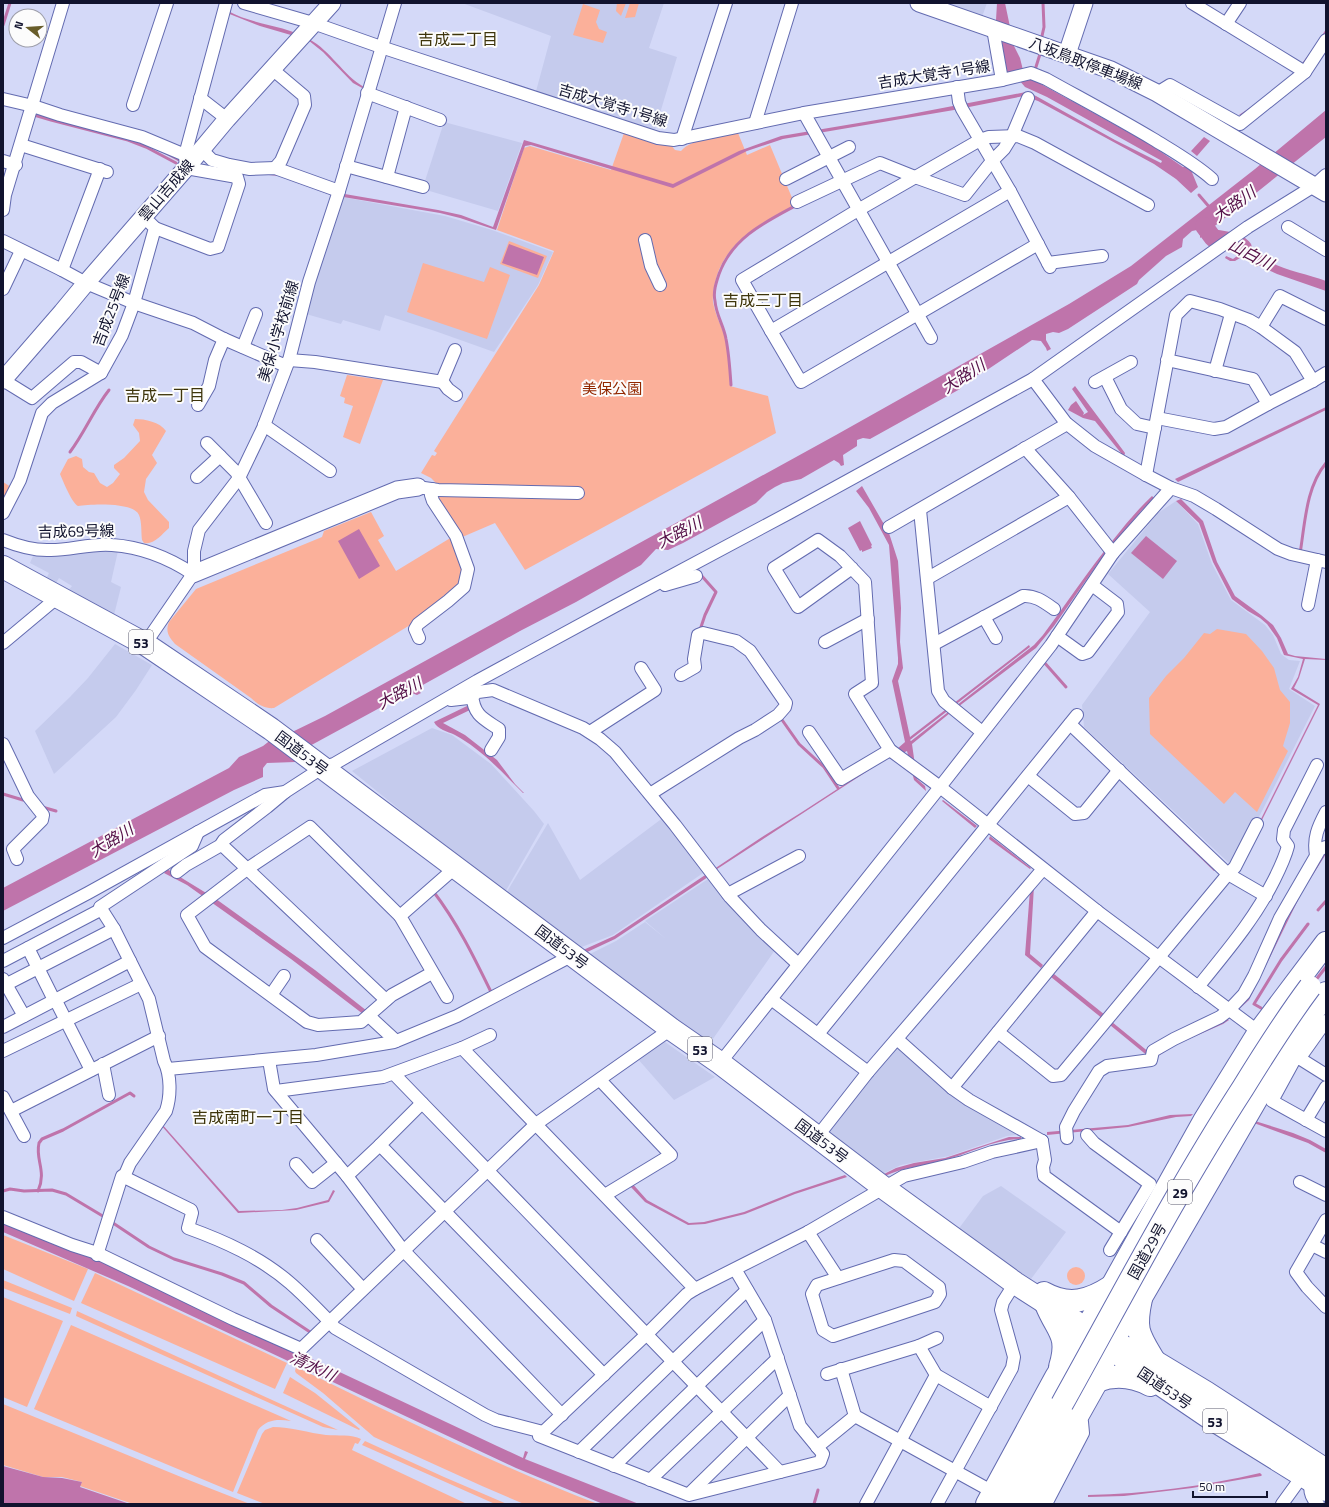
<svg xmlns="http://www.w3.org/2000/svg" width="1329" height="1507" font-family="'Titillium Web','Noto Sans JP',sans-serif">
<rect width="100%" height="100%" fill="#d4d9f8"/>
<!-- built -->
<g fill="#c5cbed">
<path d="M462 3H664L649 48 677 57 654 133 535 95 551 36Z"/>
<path d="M944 3H987L982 17Z"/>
<path d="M444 122 522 143 498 211 426 190 424 184Z"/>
<path d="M342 197 445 216 492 230 553 252 538 285 494 352 435 331 385 315 380 331 343 320 341 324 306 314Z"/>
<path d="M1176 501 1198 524 1212 564 1231 600 1265 625 1273 635 1281 654 1289 660 1300 661 1289 689 1315 706 1258 819 1254 817 1230 864 1084 727 1082 705 1150 612 1108 574 1158 513Z"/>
<path d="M98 550 118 551 111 582 121 587 114 615 68 591 72 586 59 578 56 583 47 577 49 573 30 563 33 556H54Z"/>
<path d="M115 644 152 665 136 690 116 717 54 774 35 731 70 697 88 678Z"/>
<path d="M432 728 452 735 491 764 534 811 544 824 504 894 352 771Z"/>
<path d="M664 817 706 871 613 935 579 948 505 895 548 823 580 880Z"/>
<path d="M711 877 775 950 708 1046 588 955 616 941 645 922 666 939 645 921Z"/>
<path d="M662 1040 715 1077 674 1100 637 1058Z"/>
<path d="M894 1049H901L954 1097 1017 1133 1016 1135 1007 1136 949 1156 901 1165 882 1174 825 1131Z"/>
<path d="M1001 1186 1066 1232 1031 1279 957 1231 983 1196Z"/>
</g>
<!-- green -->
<g fill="#fbb09a">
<path d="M617 3H626L621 16 616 11Z"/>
<path d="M630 3H639L635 17 625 18Z"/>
<path d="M583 4 600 10 596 22 599 29 607 32 603 43 573 35Z"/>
<path d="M624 133 670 144 675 150 681 151C692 138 722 136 738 133L747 155 770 145 795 205C764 222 730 238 717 275 715 283 712 293 713 302 715 314 721 325 725 337 729 352 729 370 730 386L768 396 776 433 525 570 495 523 460 538 436 497V483L431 478 421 473 432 455 435 456 437 453 434 451 539 285 554 251 497 230 524 148 530 146 611 170Z"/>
<path d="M509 241 547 256 538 278 500 264Z"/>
<path d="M423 263 484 282 490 267 510 275 487 339 407 312Z"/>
<path d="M347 375 383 380 360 444 343 437 353 406 344 403 345 398 340 396Z"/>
<path d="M135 419C145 419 160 422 166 431L152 455 157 463 146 479 144 492 148 500 169 522V528C161 535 154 545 144 543L142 540C141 532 142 522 139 515 134 502 91 504 78 506 72 503 63 481 60 474L68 459 76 456 82 459 83 467 89 472 94 473 100 483 107 487 113 483 120 474 114 468V465L124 458 140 441 139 433 133 425Z"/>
<path d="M3 482 11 487 3 502Z"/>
<path d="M371 512 384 536 378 540 396 571 452 537 465 571 462 585 415 622 274 708C265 709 257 704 251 698L175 644C169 637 165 632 169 622L196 589 322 537 324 531Z"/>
<path d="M1217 629 1246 634 1262 651 1274 668 1280 690 1290 702V723L1283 746 1288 751 1257 812 1235 792 1224 804 1150 734 1149 698 1166 676 1184 658 1204 633 1210 634Z"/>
<path d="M3 1235 88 1269 74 1301 3 1269Z"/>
<circle cx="1076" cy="1276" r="9"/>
<path d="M95 1273 287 1363 275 1389 81 1303Z"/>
<path d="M3 1280 72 1308 70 1314 3 1288Z"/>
<path d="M3 1297 63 1321 27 1407 3 1397Z"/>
<path d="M77 1311 338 1430 323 1427 76 1316Z"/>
<path d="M71 1325 282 1417 291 1421C278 1419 267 1419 258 1430L233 1492 34 1409Z"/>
<path d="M296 1367C396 1415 495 1465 598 1504H524L482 1486 374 1437 323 1393 296 1373 295 1371Z"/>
<path d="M290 1377 315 1393 360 1429 359 1430 283 1393Z"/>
<path d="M3 1404 181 1477 250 1504H133L80 1486 82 1482 62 1477H43L3 1465Z"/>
<path d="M273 1427C291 1427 309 1433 326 1435 337 1436 352 1434 361 1439L358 1444 355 1443 352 1450 467 1504H265L237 1493 262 1434 265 1430Z"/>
<path d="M365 1441 444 1477 507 1504H495L362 1445Z"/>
</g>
<!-- water -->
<g fill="#bf74ab" fill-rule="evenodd">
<path d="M997 3H1005L1014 46 1020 58 1023 70 1030 78 1148 143 1183 167H1188L1191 170 1198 187 1191 193 1176 179 1154 164 1038 101 1024 96 954 110 783 139 747 151 673 188 531 145 525 146 496 230 460 218 440 213 331 195 279 176 269 175H242L196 166 178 161 143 142 3 103V100L133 135 149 141 179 158 194 163 241 172 281 174 333 192 438 210 461 215 493 227 524 140 673 184 739 151 781 136 906 115 1026 92 1036 96 1115 140 1161 163 1162 161 1047 97 1025 87 1019 80 1006 75 996 20Z"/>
<path d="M228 11C253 25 285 25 309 39 331 51 343 75 364 87V89L353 83 323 52 308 40 260 26 227 13Z"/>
<path d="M1326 29V38L1308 62 1246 115H1239C1260 101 1287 82 1303 62 1311 52 1319 41 1326 29Z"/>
<path d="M1326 110V137L1211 229 1215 239 1212 240 1204 235 1200 238V235L1197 230 1192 231 1183 239 1182 247 1166 256 1139 280 1137 284 1068 329 1059 333 1053 332 1046 334V340L1051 349 1047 351 1046 348 1041 341 1032 340 987 370 970 379 963 383 960 389 870 439 863 438 857 440V446L843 455 844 465 841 466 839 463 834 460 801 479 783 483 775 487 767 492 756 503 683 543 668 550 656 549 641 565 576 602 520 631 421 686 419 691 421 693 417 695 409 692 306 748 299 759 295 762 267 763 263 768V777L234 790 3 911V888L229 768 239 757 263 746 272 739 288 734 325 716 836 435 1069 304 1131 266 1255 169ZM130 828 135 829V831L131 835 122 841 121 835Z"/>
<path d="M1204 137 1210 141 1197 156 1191 151Z"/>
<path d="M1241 237 1242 241 1261 253V254C1275 270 1307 273 1326 281V291L1277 274 1258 265 1257 267 1241 256 1240 258 1235 261H1230L1225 258 1226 256 1233 259 1237 256 1240 248H1237L1232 244Z"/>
<path d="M509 244 544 257 537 275 502 263Z"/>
<path d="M1075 386 1125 453 1124 457 1120 455 1121 453 1095 421 1083 418 1068 410 1071 405 1076 401 1084 413 1083 415 1088 412 1072 389Z"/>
<path d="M1326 407V410L1178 482 1175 479Z"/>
<path d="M862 486 889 533 898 561 901 608 900 642 903 668 898 681 910 737 1024 649 1029 645 1030 647 910 740 911 741 1034 645 1043 635C1066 604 1088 571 1113 540 1125 525 1137 510 1152 496L1154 498 1143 509 1123 532 1096 566 1054 626 1036 648 950 713 912 744 917 779 925 786 926 791 914 780 907 751 903 753 897 749 905 742 892 681 898 664V658L889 545 869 508 856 491Z"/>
<path d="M1181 499 1203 521 1217 562 1235 596 1261 615 1273 625 1281 638 1288 654 1295 656 1326 659V660L1305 659 1299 678 1294 688 1320 704 1261 822 1260 821 1318 705 1291 689 1298 677 1303 659 1284 655 1277 638 1267 624 1260 618 1248 611 1232 599 1213 562 1199 523 1176 501Z"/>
<path d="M860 521 872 545 871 546 872 548 862 552V550L860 551 848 528Z"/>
<path d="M359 529 380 566 359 579 338 541Z"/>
<path d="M1146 536 1177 561 1163 579 1131 553Z"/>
<path d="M467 706 472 709 443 723 465 735 497 760 515 784 524 793H523C502 772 481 749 455 735 447 731 438 730 434 722Z"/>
<path d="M885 758 886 759 714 871 708 877 615 939 583 954 581 951 614 936 759 839 802 812Z"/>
<path d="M1137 794 1216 870 1214 871 1135 795Z"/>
<path d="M943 800 977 826 975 828 942 801Z"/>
<path d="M990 836 1031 868 1030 869 989 839Z"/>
<path d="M1326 849V854L1302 892 1249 1000 1238 1010 1235 1007 1298 891Z"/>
<path d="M167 869 216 899 315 970 367 1011 363 1014 291 959 187 885 164 873Z"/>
<path d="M1034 886 1030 954 1043 965 1041 968 1025 955 1030 890Z"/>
<path d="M1054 974 1105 1015 1103 1019 1051 977Z"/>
<path d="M1225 1017 1229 1020 1223 1024 1175 1045 1155 1058 1149 1057 1110 1025 1112 1022 1150 1053Z"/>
<path d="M1193 1114 1191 1116 1176 1117 1128 1127 1047 1135V1132L1128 1125 1170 1115Z"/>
<path d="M1255 1121 1293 1133 1310 1140 1326 1149V1153L1308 1143 1254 1123Z"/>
<path d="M161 1123 239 1211 282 1210 297 1208 328 1200 333 1190 335 1191 329 1202 296 1210 238 1213 160 1124Z"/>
<path d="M1009 1137H1021V1139C994 1139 969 1154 944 1160 924 1166 904 1167 885 1176L882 1175 896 1168 914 1163 945 1158Z"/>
<path d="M845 1175 847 1177 795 1194 745 1214 705 1224 688 1225 645 1202 629 1185 631 1182 647 1200 689 1223 704 1222 744 1212 794 1192Z"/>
<path d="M3 1219 89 1254 497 1446 523 1458 525 1451 528 1452 525 1459 639 1504H603L516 1468 128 1286 3 1232Z"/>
<path d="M3 1466 43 1477 62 1478 82 1482 80 1487 130 1504H3Z"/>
<path d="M1260 1473 1262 1475 1261 1476 1192 1488 1124 1496 1088 1497V1495C1146 1494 1204 1486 1260 1473Z"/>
</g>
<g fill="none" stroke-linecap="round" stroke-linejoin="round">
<!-- stream -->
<g stroke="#bf74ab" stroke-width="3">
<path d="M3 25 10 3"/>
<path d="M1042 36 1044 27 1043 3"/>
<path d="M1035 70 1040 54"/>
<path d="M34 115 51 120 128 140 146 147 176 163"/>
<path d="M1199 195 1211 209"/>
<path d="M731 385C730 370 729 354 726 339 724 326 716 315 715 301 713 292 716 283 719 274 732 238 765 222 797 205"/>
<path d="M70 452C85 432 94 409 109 390"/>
<path d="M1300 554C1305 523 1306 487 1326 463"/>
<path d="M700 630 705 615 716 592 700 574"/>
<path d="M1043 661 1066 687"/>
<path d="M780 717 799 744 824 767 838 788"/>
<path d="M3 794 23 800 27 799"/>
<path d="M42 807 56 811"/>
<path d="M433 891C457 922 475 959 492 994"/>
<path d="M1318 910 1326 901"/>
<path d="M1315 981 1326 967"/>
<path d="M1261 1008 1254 1004 1281 960 1308 924"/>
<path d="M3 1191 10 1189 24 1191 52 1190 66 1194 106 1218"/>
<path d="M38 1191C47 1171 35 1160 39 1143L42 1139 63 1130 130 1093 134 1096"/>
<path d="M110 1221 149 1247 174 1259 222 1274 244 1283 271 1306 313 1334"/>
<path d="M814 1504 818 1490"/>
</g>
<!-- river -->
<path stroke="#bf74ab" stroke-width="18" d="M1204 226 1213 238 1236 242 1243 248"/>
<!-- street casing -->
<g stroke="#636bb0" stroke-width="14">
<g id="street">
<path d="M244 3 313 23 381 47 658 138 674 140 804 113 1002 80 993 29"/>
<path d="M1192 3 1305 72"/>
<path d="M1226 24 1240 3"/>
<path d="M272 69 304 96 305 105 281 161 275 168"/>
<path d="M1002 80 1031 73 1046 79C1082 99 1118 118 1153 139 1174 152 1194 163 1212 179"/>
<path d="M957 87 959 102 962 109 1010 191 1050 267"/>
<path d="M367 93 440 120"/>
<path d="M1157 93 1170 85 1240 124 1305 72 1326 40"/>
<path d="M200 98 227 119"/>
<path d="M3 99 33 106 60 115 142 137 185 155"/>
<path d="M133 105 167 3"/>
<path d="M804 113 931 338"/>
<path d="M755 123 792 3"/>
<path d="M682 139 726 3"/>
<path d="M21 145 107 172"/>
<path d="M201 149 212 160 229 165 250 169 275 168 339 191"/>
<path d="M3 161 16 165"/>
<path d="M346 166 423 187"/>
<path d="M387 177 406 107"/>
<path d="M786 179 849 147"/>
<path d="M1010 191 771 331 742 280 858 210 980 140 989 137 1018 136 1035 143 1148 205"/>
<path d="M797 202 880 163 915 177 965 195 992 161 1004 149 1012 136 1028 98"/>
<path d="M3 210 5 195 63 3"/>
<path d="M1288 227 1326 250"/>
<path d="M155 228 210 249 218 247 239 184 237 177 186 168 185 155 226 3"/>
<path d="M645 240 651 266 660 285"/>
<path d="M3 241 62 270 86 283 134 303 193 323 224 339 286 366"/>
<path d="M1048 263 1102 256"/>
<path d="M62 270 100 169"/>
<path d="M3 289 21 251"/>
<path d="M1261 327 1280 296 1326 319"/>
<path d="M771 331 801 382 1038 244"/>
<path d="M243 347 256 314"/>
<path d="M455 350 442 381 448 389 456 395"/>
<path d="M289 360 315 362 443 382"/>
<path d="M1215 371 1231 314"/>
<path d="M1105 377 1121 409 1137 424 1155 428"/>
<path d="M1033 379 1066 423 1095 446 1146 475 1171 488 1194 496 1216 509 1278 549 1291 554 1326 562"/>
<path d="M3 380 32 398 74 362H81L101 373 122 335 134 303 155 228 150 223"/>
<path d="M1313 381 1326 373"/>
<path d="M1095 382 1131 362"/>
<path d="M198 405 209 386 215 360 224 339"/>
<path d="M1157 418 1214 429 1226 427 1268 404"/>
<path d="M264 425 330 471"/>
<path d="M207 443 236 472 266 523"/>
<path d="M1025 448 1069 497 1113 553 1171 488"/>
<path d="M1146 475 1176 315 1190 301 1220 309 1249 320 1261 327 1295 352 1313 381 1268 404 1253 379 1167 360"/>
<path d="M197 477 220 456"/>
<path d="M424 488 438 490 578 493"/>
<path d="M920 510 938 691 944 701 982 732"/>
<path d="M3 513 20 480 42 413 52 403 101 373"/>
<path d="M889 527 1067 424"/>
<path d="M3 540C18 546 35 551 51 550 71 550 92 543 112 545 141 547 169 558 193 574"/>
<path d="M852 568 798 607 774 568 818 540 840 556 865 582 872 683 855 694 890 750 940 787 1097 911 1263 1035"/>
<path d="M928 578 1069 497"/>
<path d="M665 585 696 576"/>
<path d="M1308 605 1317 560"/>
<path d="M984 617 996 638"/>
<path d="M1057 636 1082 654 1088 652 1118 612 1117 604 1092 585"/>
<path d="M419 638 415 629 418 624 448 601 464 587 468 569 456 536 433 501 431 495 432 489"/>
<path d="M825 642 868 619"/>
<path d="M3 643 58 597"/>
<path d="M145 644 193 574 194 564V551L199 530 239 478 263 428 289 360 309 282 339 191 395 3"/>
<path d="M934 644 1023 596C1035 595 1044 602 1054 609"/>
<path d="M472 695C474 716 484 719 499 729V737L491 750"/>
<path d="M451 700 468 698 478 692 493 690 583 728 600 739 615 752 675 825 730 897 761 930 798 964"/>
<path d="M590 732 655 690 641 668"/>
<path d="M809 732 841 779 890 750"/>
<path d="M3 744 28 796 43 815 42 820 13 849 17 859"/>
<path d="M1028 776 1075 814 1084 813 1119 770"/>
<path d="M285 792 267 807 224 840 222 843 223 846 386 1000"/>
<path d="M650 794 739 738 755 730 778 715 785 707 786 703 750 651 736 641 703 633 698 635 694 659 695 667 681 675"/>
<path d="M1257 824 1235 867 1228 874 1266 896"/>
<path d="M1316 855C1313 838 1318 827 1326 812"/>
<path d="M177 872 186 865 223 844"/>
<path d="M728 894 799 856"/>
<path d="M400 916 310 827 247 869 187 915 205 947 307 1022 318 1025 361 1022 392 995 432 973"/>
<path d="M3 938 88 893 265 795 285 792 322 768 334 764 477 681 615 606 789 513 1033 379 1248 227 1314 186 1326 175"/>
<path d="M28 948 54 1000"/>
<path d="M3 961 102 909"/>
<path d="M3 979 24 1016"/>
<path d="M3 986 114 929"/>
<path d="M1198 987C1226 952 1254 920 1274 880 1280 868 1285 858 1288 846L1283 839 1284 830 1317 765"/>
<path d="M271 995 284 976"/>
<path d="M447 997 400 916 456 867"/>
<path d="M55 999 91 1070"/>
<path d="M771 999 868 1072"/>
<path d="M369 1016 396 1041"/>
<path d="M3 1027 130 961"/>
<path d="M998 1032 1053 1076 1061 1075 1228 874 1070 724"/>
<path d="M818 1034 1077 715"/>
<path d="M897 1039 952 1088 969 1100 1042 1141"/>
<path d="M462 1048 695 1289"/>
<path d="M1283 1048 1326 1075"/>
<path d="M3 1051 141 984"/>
<path d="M1296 1057 1272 1101 1326 1131"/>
<path d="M1299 1059 1326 1021"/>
<path d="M269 1060 274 1089 347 1176 403 1250 562 1415"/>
<path d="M720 1063 940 787 1051 645 1113 553"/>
<path d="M103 1064 109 1095"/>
<path d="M168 1069 316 1055 394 1042 457 1016 573 955"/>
<path d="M394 1074 780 1472"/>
<path d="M600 1080 671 1155 605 1195"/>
<path d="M952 1088 1097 911"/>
<path d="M276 1091 383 1077 462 1048 490 1035"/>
<path d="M3 1097 24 1136"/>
<path d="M422 1103 380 1145 604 1375"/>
<path d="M11 1111 159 1036"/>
<path d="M1306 1120 1326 1087"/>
<path d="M1087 1135 1094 1143 1150 1184 1110 1250"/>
<path d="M817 1137 868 1072 1043 869"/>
<path d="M1067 1138 1066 1127 1074 1111 1099 1071 1107 1066 1151 1060 1153 1051 1174 1039 1220 1017 1229 1010 1244 994 1254 976 1280 918 1320 849 1326 847"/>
<path d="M1042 1141 1045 1160 1043 1167 1044 1176 1121 1232"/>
<path d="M296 1164 312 1182 336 1163"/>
<path d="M347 1176 380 1145"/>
<path d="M124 1177 130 1163 166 1111C171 1096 171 1075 164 1061L149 999 114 929 100 907 192 846 198 832"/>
<path d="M1300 1182 1326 1195"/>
<path d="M3 1217 72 1245 97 1253 233 1319 301 1349"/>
<path d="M1326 1220 1296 1272 1307 1287 1326 1307"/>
<path d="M808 1232 838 1278"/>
<path d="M317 1240 363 1289"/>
<path d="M1312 1245 1326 1252"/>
<path d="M97 1255 122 1176 124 1177 191 1210 192 1213 188 1228C224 1241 260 1257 290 1283 304 1295 317 1309 330 1322L335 1328 485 1415 496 1420 543 1432"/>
<path d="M894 1260 904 1261 939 1287 940 1294 935 1302 833 1336 823 1330 812 1294 817 1285Z"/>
<path d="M735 1269 765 1320 800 1426 823 1454 820 1462 689 1495 539 1436 647 1334 687 1294 695 1289 808 1232 904 1176 963 1162 992 1152 1042 1141"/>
<path d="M919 1346 936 1375 991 1407"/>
<path d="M300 1350 536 1124 671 1029"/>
<path d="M841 1369 855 1416 984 1487"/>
<path d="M827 1374 919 1346 937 1338"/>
<path d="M817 1447 855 1416"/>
<path d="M579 1452 747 1290"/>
<path d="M614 1466 765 1320"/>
<path d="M650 1480 778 1358"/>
<path d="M1311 1481C1309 1490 1311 1498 1318 1504"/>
<path d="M689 1494 790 1395"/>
<path d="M866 1504 936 1375"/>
<path d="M937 1504 1012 1368 1014 1357 1001 1310 1003 1302 1015 1283"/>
<path d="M1046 1504 1083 1433 1082 1422 1076 1418"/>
<path d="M1282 1504 1303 1475"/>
</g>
</g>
<!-- secondary casing -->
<g stroke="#636bb0" stroke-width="19">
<g id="secondary">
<path d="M919 3 1111 70 1157 93 1326 193"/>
<path d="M1067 54 1084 3"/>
<path d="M3 380 62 312 86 283 186 168 227 119 332 3"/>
<path d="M193 574 397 490 418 487"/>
</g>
</g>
<!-- highway casing -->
<g stroke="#636bb0" stroke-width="24">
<g id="highway">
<path d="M3 567 145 644 271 729 671 1029 720 1063 884 1188 1015 1283 1110 1344 1126 1361 1207 1416 1326 1490"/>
<path d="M1044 1293C1069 1307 1089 1301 1112 1286"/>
<path d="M1141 1299C1134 1331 1139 1335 1155 1362"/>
<path d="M1046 1304C1057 1332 1070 1334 1060 1367"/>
<path d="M1122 1347 1134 1349 1207 1393 1326 1470"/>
<path d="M1097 1381C1115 1374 1133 1376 1150 1385"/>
<path d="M987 1504 1056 1377 1112 1286 1204 1121 1259 1032 1326 943"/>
<path d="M1008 1504 1062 1404"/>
<path d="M1028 1504 1097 1381 1110 1344 1142 1296 1257 1098 1286 1051 1326 993"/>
</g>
</g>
<!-- street -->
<use href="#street" stroke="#fff" stroke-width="12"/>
<!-- secondary -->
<use href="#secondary" stroke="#fff" stroke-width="17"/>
<!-- highway -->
<use href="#highway" stroke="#fff" stroke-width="22"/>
<!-- highway-bridge casing -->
<g stroke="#636bb0" stroke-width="24" stroke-linecap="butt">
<path id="highway-bridge" d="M1062 1404C1121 1298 1177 1190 1243 1088 1264 1054 1286 1019 1310 987"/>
</g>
<!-- highway-bridge -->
<use href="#highway-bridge" stroke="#fff" stroke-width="22"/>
</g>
<g text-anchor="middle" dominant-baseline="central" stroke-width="4" stroke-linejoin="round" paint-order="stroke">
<!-- shield labels -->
<g fill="#fcfcfc" stroke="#58596c" stroke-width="1">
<rect x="129" y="630" width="24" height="24" rx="3"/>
<rect x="688" y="1037" width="24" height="24" rx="3"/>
<rect x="1168" y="1180" width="24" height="24" rx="3"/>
<rect x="1203" y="1409" width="24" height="24" rx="3"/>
</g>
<g font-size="14" font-weight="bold" fill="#11132e">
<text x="141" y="642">53</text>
<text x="700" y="1049">53</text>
<text x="1180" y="1192">29</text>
<text x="1215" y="1421">53</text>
</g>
<!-- street labels -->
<g font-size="15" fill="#11132e" stroke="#fcfcfc">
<text transform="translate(1086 63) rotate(21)">八坂鳥取停車場線</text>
<text transform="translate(934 74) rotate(-9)">吉成大覚寺1号線</text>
<text transform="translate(613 105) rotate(17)">吉成大覚寺1号線</text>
<text transform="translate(166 190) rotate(-49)">雲山吉成線</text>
<text transform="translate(111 310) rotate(-69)">吉成25号線</text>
<text transform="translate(278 331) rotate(-73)">美保小学校前線</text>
<text transform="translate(76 531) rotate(-1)">吉成69号線</text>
<text transform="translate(302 753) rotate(37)">国道53号</text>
<text transform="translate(562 947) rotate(37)">国道53号</text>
<text transform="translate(822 1141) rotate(37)">国道53号</text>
<text transform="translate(1147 1251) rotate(-61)">国道29号</text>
<text transform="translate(1165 1388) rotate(34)">国道53号</text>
</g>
<!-- park labels -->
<g font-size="15" fill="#922800" stroke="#fcfcfc">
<text x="612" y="388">美保公園</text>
</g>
<!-- neighbourhood labels -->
<g font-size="16" fill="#3e350b" stroke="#fcfcfc">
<text x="458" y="39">吉成二丁目</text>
<text x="763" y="300">吉成三丁目</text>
<text x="165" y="395">吉成一丁目</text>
<text x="248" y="1117">吉成南町一丁目</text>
</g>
<!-- water labels -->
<g font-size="16" font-style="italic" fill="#540f47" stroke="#fcfcfc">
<text transform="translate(1234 204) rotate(-36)">大路川</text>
<text transform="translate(1251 254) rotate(27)">山白川</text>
<text transform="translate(963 376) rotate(-33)">大路川</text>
<text transform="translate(679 532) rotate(-27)">大路川</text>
<text transform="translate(399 693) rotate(-28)">大路川</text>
<text transform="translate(111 840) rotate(-32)">大路川</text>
<text transform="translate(313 1366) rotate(25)">清水川</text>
</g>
</g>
<!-- border -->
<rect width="1329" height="1507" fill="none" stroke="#11132e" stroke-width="8"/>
<!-- north arrow -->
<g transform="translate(28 28) rotate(287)"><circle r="19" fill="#fcfcfc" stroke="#9e9faa"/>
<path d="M0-3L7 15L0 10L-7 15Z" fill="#685d2a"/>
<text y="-6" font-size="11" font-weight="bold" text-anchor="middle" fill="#11132e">N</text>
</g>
<!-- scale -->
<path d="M1193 1491v6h74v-6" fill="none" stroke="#11132e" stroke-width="2"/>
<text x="1199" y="1491" font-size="12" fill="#11132e" stroke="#fcfcfc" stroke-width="3" paint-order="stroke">50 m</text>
</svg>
